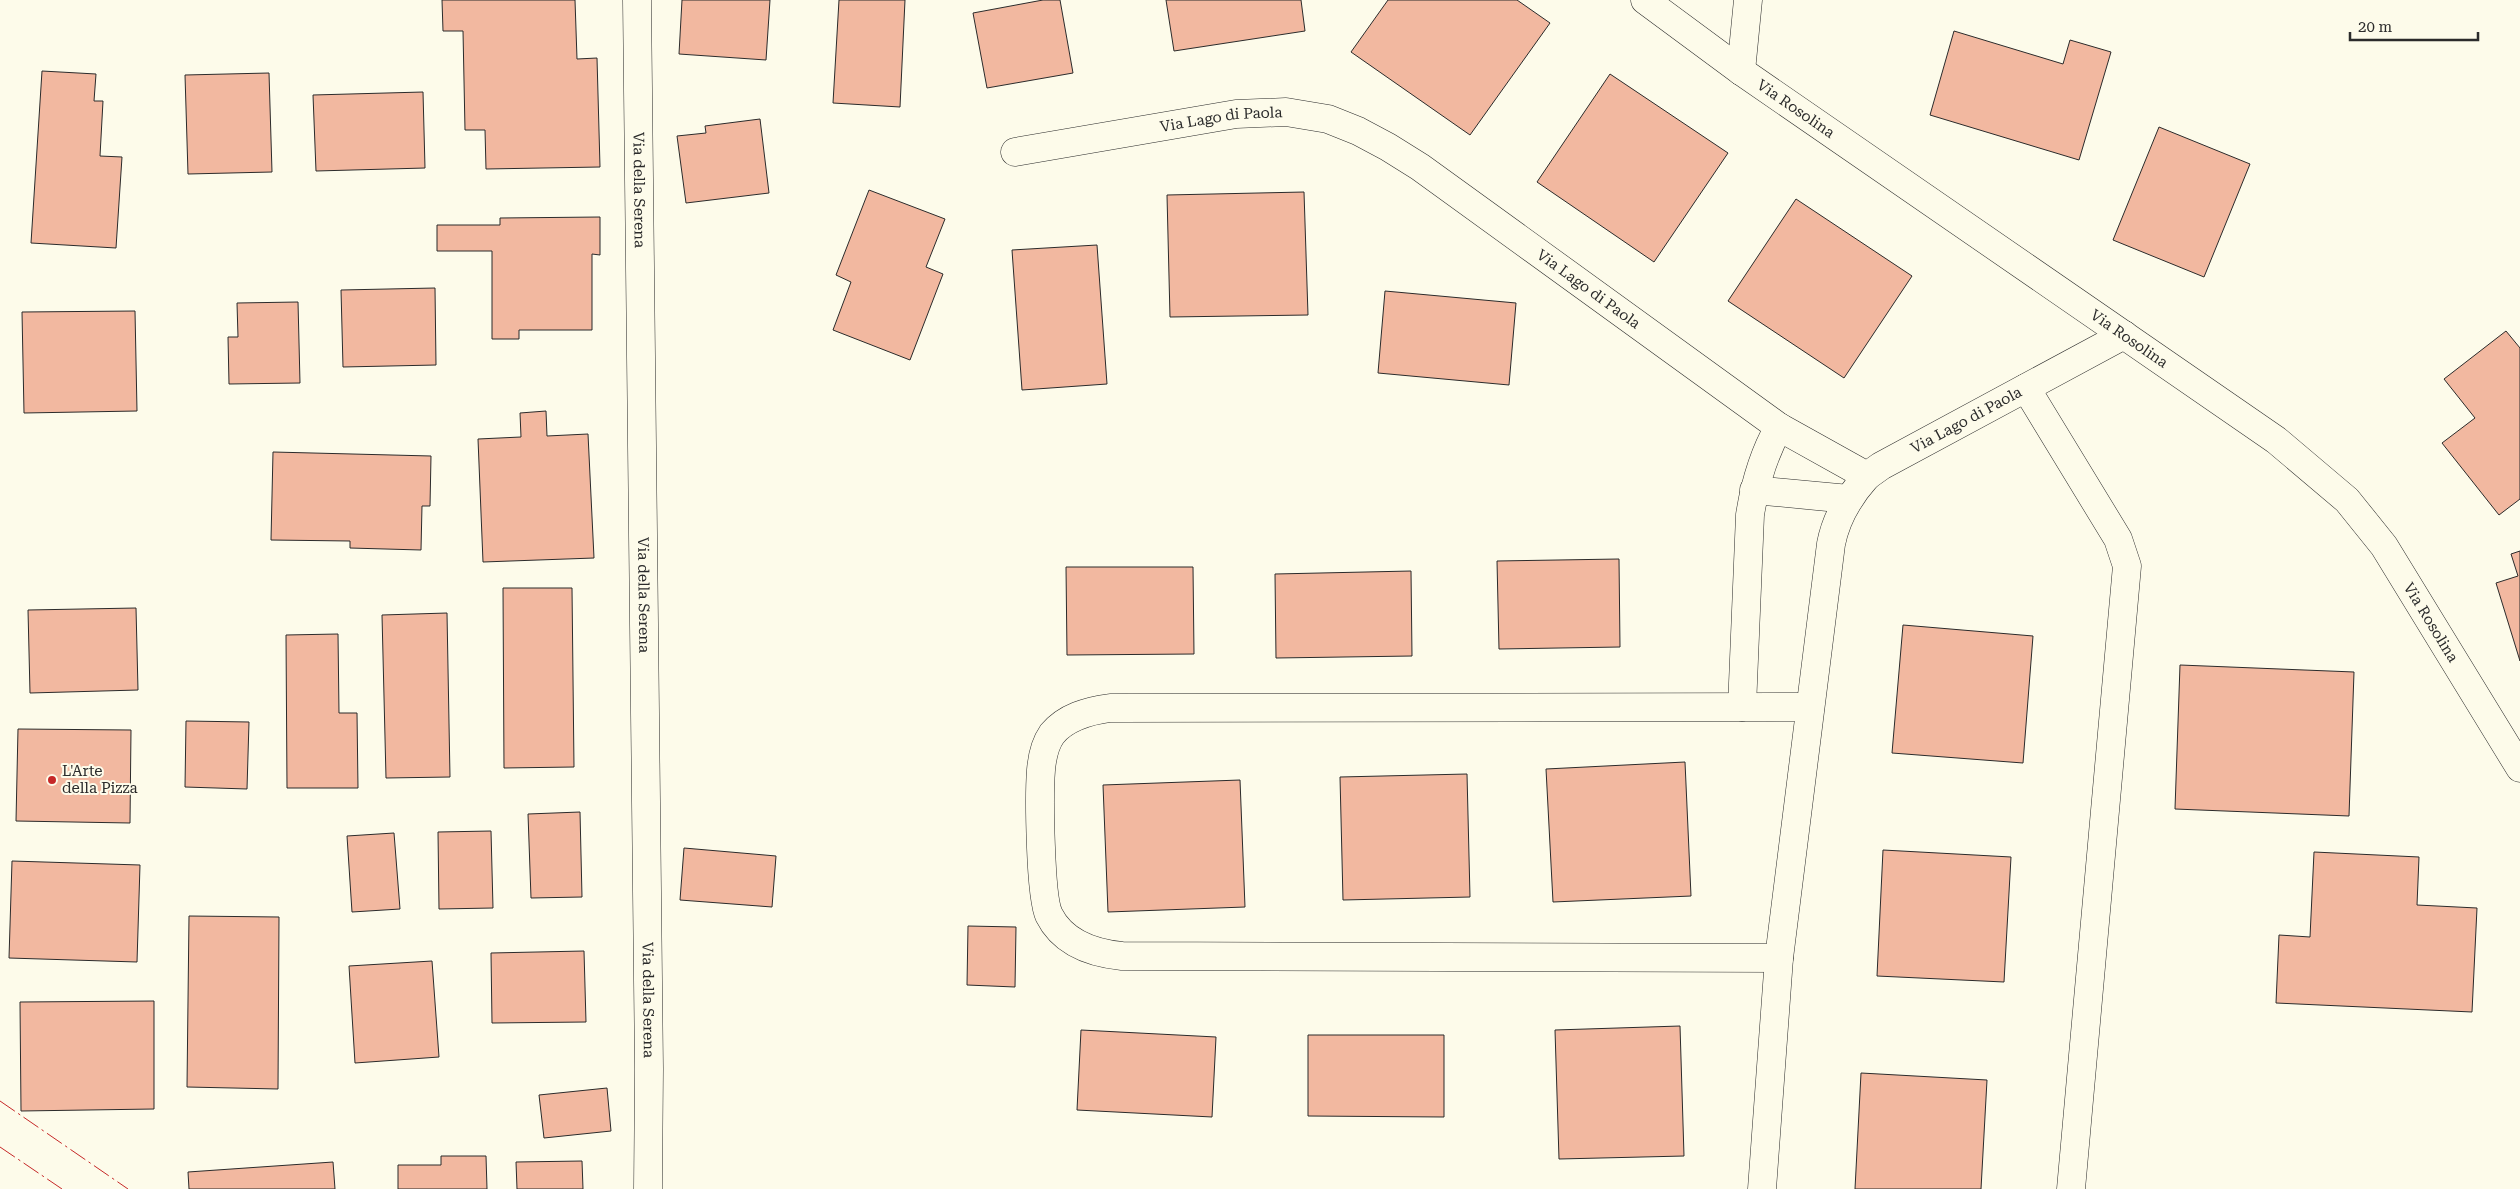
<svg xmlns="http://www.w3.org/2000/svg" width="2520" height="1189" font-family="'Roboto Serif',serif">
<rect width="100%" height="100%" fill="#fdfbea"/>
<!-- building -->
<g fill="#f2b8a0" stroke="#2b2b2b">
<path d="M442 0H575L577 59 597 58 600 167 486 169 485 130H465L463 31H443Z"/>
<path d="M682 0H770L766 60 679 54Z"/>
<path d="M839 0H905L900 107 833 103Z"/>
<path d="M1043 0H1060L1073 73 987 88 973 13Z"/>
<path d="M1166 0H1301L1305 31 1174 51Z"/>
<path d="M1388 0H1517L1550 23 1470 135 1351 52Z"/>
<path d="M1954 31 2063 64 2070 40 2111 52 2079 160 1930 115Z"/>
<path d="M42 71 96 74 94 101H103L100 156 122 157 116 248 31 243Z"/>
<path d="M269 73 272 172 188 174 185 75Z"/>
<path d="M1610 74 1728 153 1654 262 1537 182Z"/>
<path d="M423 92 425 168 316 171 313 95Z"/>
<path d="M760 119 769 193 686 203 677 136 706 133 705 126Z"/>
<path d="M2159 127 2250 164 2204 277 2113 240Z"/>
<path d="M869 190 945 219 926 267 943 274 910 360 833 330 851 282 836 275Z"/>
<path d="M1304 192 1308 315 1170 317 1167 195Z"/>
<path d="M1796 199 1912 276 1844 378 1728 301Z"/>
<path d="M600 217V255L592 254V330H519V339H492V251H437V225H500V218Z"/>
<path d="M1097 245 1107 384 1022 390 1012 250Z"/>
<path d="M435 288 436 365 343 367 341 290Z"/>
<path d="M1385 291 1516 303 1509 385 1378 373Z"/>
<path d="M298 302 300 383 229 384 228 337H238L237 303Z"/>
<path d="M135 311 137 411 24 413 22 312Z"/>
<path d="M2506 331 2520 348V499L2499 515 2442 443 2475 418 2444 379Z"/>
<path d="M546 411 547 436 588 434 594 558 483 562 478 439 521 437 520 413Z"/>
<path d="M273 452 431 456 430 506H422L421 550 350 548V541L271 540Z"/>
<path d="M2520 551V661L2496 583 2518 576 2511 554Z"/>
<path d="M1619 559 1620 647 1499 649 1497 561Z"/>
<path d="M1066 567H1193L1194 654 1067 655Z"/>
<path d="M1411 571 1412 656 1276 658 1275 574Z"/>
<path d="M503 588H572L574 767 504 768Z"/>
<path d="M136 608 138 690 30 693 28 610Z"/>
<path d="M447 613 450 777 386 778 382 615Z"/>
<path d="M1903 625 2033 636 2023 763 1892 753Z"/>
<path d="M338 634 339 713H357L358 788H287L286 635Z"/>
<path d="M2180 665 2354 672 2349 816 2175 809Z"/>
<path d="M186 721 249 722 247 789 185 787Z"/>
<path d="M18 729 131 730 130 823 16 821Z"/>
<path d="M1685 762 1691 896 1553 902 1546 769Z"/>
<path d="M1467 774 1470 897 1343 900 1340 777Z"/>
<path d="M1240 780 1245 907 1108 912 1103 785Z"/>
<path d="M580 812 582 897 531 898 528 814Z"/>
<path d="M491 831 493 908 439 909 438 832Z"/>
<path d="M394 833 400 909 352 912 347 836Z"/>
<path d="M684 848 776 856 772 907 680 900Z"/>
<path d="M1883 850 2011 857 2004 982 1877 976Z"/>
<path d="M2314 852 2419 857 2417 905 2477 908 2472 1012 2276 1003 2279 935 2310 937Z"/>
<path d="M12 861 140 865 137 962 9 958Z"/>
<path d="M189 916 279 917 278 1089 187 1087Z"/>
<path d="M968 926 1016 927 1015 987 967 985Z"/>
<path d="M584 951 586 1022 492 1023 491 953Z"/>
<path d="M432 961 439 1057 355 1063 349 966Z"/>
<path d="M154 1001V1109L21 1111 20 1002Z"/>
<path d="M1680 1026 1684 1156 1559 1159 1555 1030Z"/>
<path d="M1081 1030 1216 1037 1212 1117 1077 1110Z"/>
<path d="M1308 1035H1444V1117L1308 1116Z"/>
<path d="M1861 1073 1987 1080 1981 1189H1855Z"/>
<path d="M607 1088 611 1131 544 1138 539 1095Z"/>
<path d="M441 1156H486L487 1189H398V1165H441Z"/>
<path d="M582 1161 583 1189H517L516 1162Z"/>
<path d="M333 1162 335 1189H189L188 1172Z"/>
</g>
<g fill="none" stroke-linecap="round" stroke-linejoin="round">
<!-- minor casing -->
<g stroke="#2b2b2b" stroke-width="29">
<g id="minor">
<path id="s1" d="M637 0 649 1069 648 1189"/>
<path id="s2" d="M1645 0 1741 71 2276 440 2347 500 2384 546 2520 768"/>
<path d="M1741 71 1748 0"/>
<path id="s3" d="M1015 152 1236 114 1286 112 1328 119 1358 131 1388 147 1420 167 1779 427 1867 476 1881 466 2124 335"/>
<path d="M2026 388 2118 539 2127 566 2071 1189"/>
<path d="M1754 490 1849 499"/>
<path d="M1742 707 1750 515C1755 483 1763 455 1779 427"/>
<path d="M1779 958 1122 956C1092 953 1063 943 1049 915 1040 896 1039 795 1041 770 1042 758 1045 744 1052 734 1066 717 1088 711 1110 708L1810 707"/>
<path d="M1762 1189 1779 958 1831 544C1836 518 1850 495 1867 476"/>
</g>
</g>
<!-- minor -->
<use href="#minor" stroke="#fdfbea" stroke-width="28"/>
<!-- power -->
<g stroke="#c62828" stroke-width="1" stroke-dasharray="18 4 2.5 4" stroke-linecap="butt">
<path d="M0 1101 128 1189"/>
<path d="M0 1147 62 1189"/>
</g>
</g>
<!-- markers -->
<circle fill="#c62828" stroke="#fdfbea" stroke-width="2" cx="52" cy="780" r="5"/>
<g text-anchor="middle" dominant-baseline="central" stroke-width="4" stroke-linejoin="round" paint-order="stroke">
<!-- street labels -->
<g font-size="15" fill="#2b2b2b" stroke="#fdfbea">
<text stroke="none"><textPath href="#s2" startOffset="186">Via Rosolina</textPath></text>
<text stroke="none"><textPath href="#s3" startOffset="209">Via Lago di Paola</textPath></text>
<text stroke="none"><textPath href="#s1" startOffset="190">Via della Serena</textPath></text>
<text stroke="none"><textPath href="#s3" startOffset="629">Via Lago di Paola</textPath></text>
<text stroke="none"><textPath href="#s2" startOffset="591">Via Rosolina</textPath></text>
<text stroke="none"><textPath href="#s3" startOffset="1079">Via Lago di Paola</textPath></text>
<text stroke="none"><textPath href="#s1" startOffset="595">Via della Serena</textPath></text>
<text stroke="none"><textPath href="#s2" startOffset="1011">Via Rosolina</textPath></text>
<text stroke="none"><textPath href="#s1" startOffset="1000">Via della Serena</textPath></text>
</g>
<!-- poi labels -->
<g font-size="15" fill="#2b2b2b" stroke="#fdfbea" text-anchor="start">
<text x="62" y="771">L'Arte<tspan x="62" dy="17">della Pizza</tspan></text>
</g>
</g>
<!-- scale -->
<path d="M2350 32v8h128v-8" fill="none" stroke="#2b2b2b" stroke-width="2.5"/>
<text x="2358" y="32" font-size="15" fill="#2b2b2b" stroke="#fdfbea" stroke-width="4" paint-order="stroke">20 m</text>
</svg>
